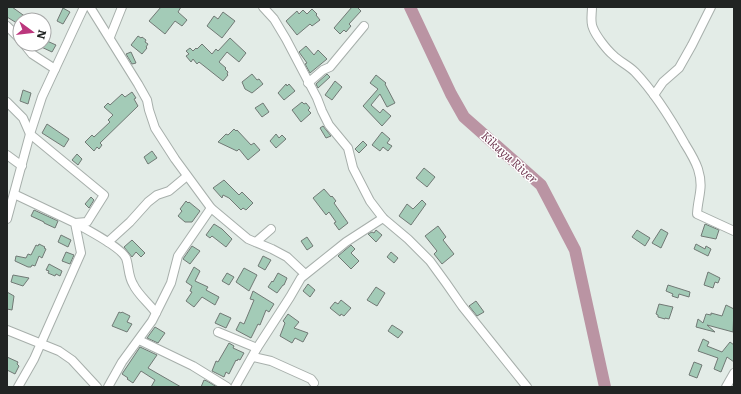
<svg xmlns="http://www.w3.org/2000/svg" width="741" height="394" font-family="Literata,serif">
<rect width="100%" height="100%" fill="#e3ece7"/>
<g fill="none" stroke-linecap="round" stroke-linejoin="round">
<!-- river -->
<path stroke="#ba94a3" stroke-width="12" d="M410 7 451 94 464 117 541 185 575 250 605 387"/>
</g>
<!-- building -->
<g fill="#a3cbb7" stroke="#717975">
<path d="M7 7H12L30 20H20V25L7 17Z"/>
<path d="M161 7H181L178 12 187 20 182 26 175 21 165 34 149 21Z"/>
<path d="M352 7H357L361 11 349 24 351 26 346 32 344 30 340 34 334 28Z"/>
<path d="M63 8 70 12 63 24 57 21Z"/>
<path d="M312 9 317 14 316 15 320 20 312 26 310 24 297 35 286 21 297 11 299 14 303 10 307 14Z"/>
<path d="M223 12 235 21 222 38 207 26 214 16 218 19Z"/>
<path d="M138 36 141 38 142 37 146 40 145 42 148 44 146 47 147 48 142 54 131 45Z"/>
<path d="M230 38 246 53 239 62 227 52 219 62 226 68 225 69 228 72 227 74 228 75 223 81 199 62 197 64 193 59 191 62 186 56 189 54 186 51 190 48 193 51 196 48 197 49 202 44 212 54 216 49 218 51Z"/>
<path d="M47 41 56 45 52 52 35 44H46Z"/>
<path d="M306 46 314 55 318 50 327 59 310 73 305 64 307 63 299 52Z"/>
<path d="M131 52 136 63 132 64 126 54Z"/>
<path d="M252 74 257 80 259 79 263 84 252 93 245 89 242 82Z"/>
<path d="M327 74 330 77 318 88 316 84Z"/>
<path d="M376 75 386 83 385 84 395 103 387 107 380 94 371 105 380 113 383 109 391 116 382 126 363 106 378 89 370 83Z"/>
<path d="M335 81 342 87 332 100 325 95Z"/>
<path d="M286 84 287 86 289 84 295 91 284 100 278 93Z"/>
<path d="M23 90 31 93 28 104 20 101Z"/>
<path d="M132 92 136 98 134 99 138 106 100 143 102 145 99 149 97 147 94 151 85 142 92 135 94 137 110 122 108 120 113 115 104 107 108 103 110 105 122 94 125 97Z"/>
<path d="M302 102 304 104 306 103 310 108 308 110 311 113 301 122 292 110Z"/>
<path d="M263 103 269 112 262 117 255 108Z"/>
<path d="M47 124 69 139 64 147 42 133Z"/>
<path d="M323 126 331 136 326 138 320 128Z"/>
<path d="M234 129 236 131 237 130 251 145 254 143 260 150 248 160 239 149 237 151 218 142 226 134 228 135Z"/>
<path d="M382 132 390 139 387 143 392 146 388 151 383 147 380 151 372 145Z"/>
<path d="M276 134 279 138 282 135 286 139 276 148 270 141Z"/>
<path d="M363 141 367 145 359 153 355 149Z"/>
<path d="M152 151 157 158 148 164 144 157Z"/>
<path d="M77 154 82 159 78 165 72 160Z"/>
<path d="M424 168 435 177 427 187 416 178Z"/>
<path d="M224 180 239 195 242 192 253 203 246 210 243 208 241 210 229 198 223 195 222 198 213 188Z"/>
<path d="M324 189 331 197 332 196 336 201 334 203 348 223 339 230 334 223 336 222 329 212 326 215 313 198Z"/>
<path d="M91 197 94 200 89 208 85 204Z"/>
<path d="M422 200 426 204 411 225 399 216 407 204 413 209Z"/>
<path d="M186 201 188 203 189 202 200 211 192 222H185L178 216 182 211 180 209Z"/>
<path d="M34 210 58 221 55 228 44 223V222L31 216Z"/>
<path d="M214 224 222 229 232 239 226 247 212 236 210 238 206 235Z"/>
<path d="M705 224 719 230 716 239 701 236Z"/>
<path d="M438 226 446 237 443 240 454 254 442 264 434 254 437 251 425 236Z"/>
<path d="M661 229 668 233 661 248 652 243Z"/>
<path d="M376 230 382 235 376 242 368 234 372 232 374 233Z"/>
<path d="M637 230 650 238 645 246 632 237Z"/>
<path d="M61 235 71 240 68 247 58 242Z"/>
<path d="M307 237 313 246 307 250 301 241Z"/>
<path d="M132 240 145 253 141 257 136 252 132 257 124 247Z"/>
<path d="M39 244 45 247 44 248 46 249 42 258 39 256 35 266 32 265 31 267H28L15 261 16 256 26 258 28 254 31 255 36 245 38 246Z"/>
<path d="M696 244 705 249 706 246 711 249 708 256 694 249Z"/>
<path d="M351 245 355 249 351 253 359 261 351 269 338 256Z"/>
<path d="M192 246 200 251 190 264 183 259Z"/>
<path d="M66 252 74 255 70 264 62 261Z"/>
<path d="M391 252 398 258 394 263 387 257Z"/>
<path d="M263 256 271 260 265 270 258 266Z"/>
<path d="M49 264 62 271 60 276 56 274 55 276 48 273 49 271 46 270Z"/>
<path d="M194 267 200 271 195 281 208 287 206 290 219 297 215 305 202 297 194 307 186 301 192 292 190 291 192 286 186 282Z"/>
<path d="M244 268 257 275 249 291 236 282Z"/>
<path d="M708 272 720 278 718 283 715 282 713 288 704 285Z"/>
<path d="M227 273 234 277 229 285 222 281Z"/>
<path d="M278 273 287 278 284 285H283L277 293 268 287 272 281 273 282Z"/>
<path d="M13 275 29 278 23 286 11 282Z"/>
<path d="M308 284 315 290 310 297 303 291Z"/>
<path d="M668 285 690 292 689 297 679 294 678 298 672 296 673 294 666 291Z"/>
<path d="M376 287 385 293 377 306 367 300Z"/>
<path d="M253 291 274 304 269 312 266 310 260 325 258 324 251 338 236 330 240 322 244 324 254 300 250 299Z"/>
<path d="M7 292 14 296 12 310 7 309Z"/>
<path d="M341 300 351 308 344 316 341 314 340 316 330 308 335 302 338 304Z"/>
<path d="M476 301 484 312 477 316 469 306Z"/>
<path d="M659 304 673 307 669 319 665 318V319L658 317V315L656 314Z"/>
<path d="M726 305 734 309 733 332 707 325 715 332 696 327 698 319 703 323 706 314 711 315V313L722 316Z"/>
<path d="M119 312 121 313 122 312 130 316 127 322 132 324 127 332 112 326Z"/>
<path d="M220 313 231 318 226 328 215 323Z"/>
<path d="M288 314 299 322 294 328 308 333 303 342 295 338 292 343 280 336 285 323 283 321Z"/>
<path d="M392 325 403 332 398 338 388 331Z"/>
<path d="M155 327 165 333 158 343 147 338Z"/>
<path d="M703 339 709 342 707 346 722 352 730 342 734 345V362L727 357 721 372 714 369 718 358 698 351Z"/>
<path d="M229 343 234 346 233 348 244 353 240 360 238 359 237 361 236 360 229 374 226 372 224 377 212 371 216 361 218 362Z"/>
<path d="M140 347 157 355 148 368 181 387H151L155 380 141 371 133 383 127 379 128 378 122 374Z"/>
<path d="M7 357 18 362 17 364 19 366 15 374 7 370Z"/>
<path d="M694 362 702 365 697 378 689 375Z"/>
<path d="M204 380 207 381 217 387H201Z"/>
</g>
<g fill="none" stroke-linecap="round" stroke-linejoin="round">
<!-- minor casing -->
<g stroke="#a7afab" stroke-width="10">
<g id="minor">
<path d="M90 7 138 84 147 100 149 110 155 128 175 159 211 208 248 239 272 249 287 257 305 274"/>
<path d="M263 7 274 19 286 39 317 98 322 111 329 125 348 148 353 168 370 201 383 218 408 239 430 261 446 283 462 306 527 387"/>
<path d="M592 7C592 14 590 22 593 28 596 36 607 50 613 55 620 62 628 65 635 72 655 93 671 119 685 144 690 152 695 160 698 169 704 188 698 196 697 214L734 231"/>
<path d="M7 26 20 39"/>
<path d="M110 37 122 7"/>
<path d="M24 44 32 54 55 69"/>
<path d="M308 83 323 70 330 67 364 26"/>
<path d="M654 95 663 82 679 68 692 45 711 7"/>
<path d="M7 102 23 118 30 134 104 195 87 222 75 223C86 229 121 247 126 258 129 266 128 276 133 284 138 295 149 303 156 313"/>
<path d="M7 155 22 166"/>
<path d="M14 194 75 223 81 253 34 359 18 387"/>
<path d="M7 219 30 134 42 97 84 7"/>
<path d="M108 242 130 222 148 202 157 195 169 191 187 176"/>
<path d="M256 242 271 229"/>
<path d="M7 330 59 351 72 360 97 387"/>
<path d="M218 332 257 348"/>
<path d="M139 340 193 366 227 387"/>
<path d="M253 357 271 361 311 379 314 383"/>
<path d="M108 387 122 362 152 321 171 283 178 256 211 208"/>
<path d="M235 387 257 348 290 297 301 278 346 242 383 218"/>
<path d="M726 387 734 373"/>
</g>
</g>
<!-- minor -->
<use href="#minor" stroke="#fff" stroke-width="8"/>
</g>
<g text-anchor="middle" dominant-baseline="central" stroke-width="3" stroke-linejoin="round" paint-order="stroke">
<!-- water labels -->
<g font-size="12" font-style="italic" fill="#743e56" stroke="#fff">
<text transform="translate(510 157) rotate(42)">Kikuyu River</text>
</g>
</g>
<!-- border -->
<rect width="741" height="394" fill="none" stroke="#212423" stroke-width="16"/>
<!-- north arrow -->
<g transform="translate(32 32) rotate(105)"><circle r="19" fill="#ffffff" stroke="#a6a7a7"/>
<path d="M0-3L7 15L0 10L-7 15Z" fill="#bc377d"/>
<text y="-6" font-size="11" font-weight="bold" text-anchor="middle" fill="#212423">N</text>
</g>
</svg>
